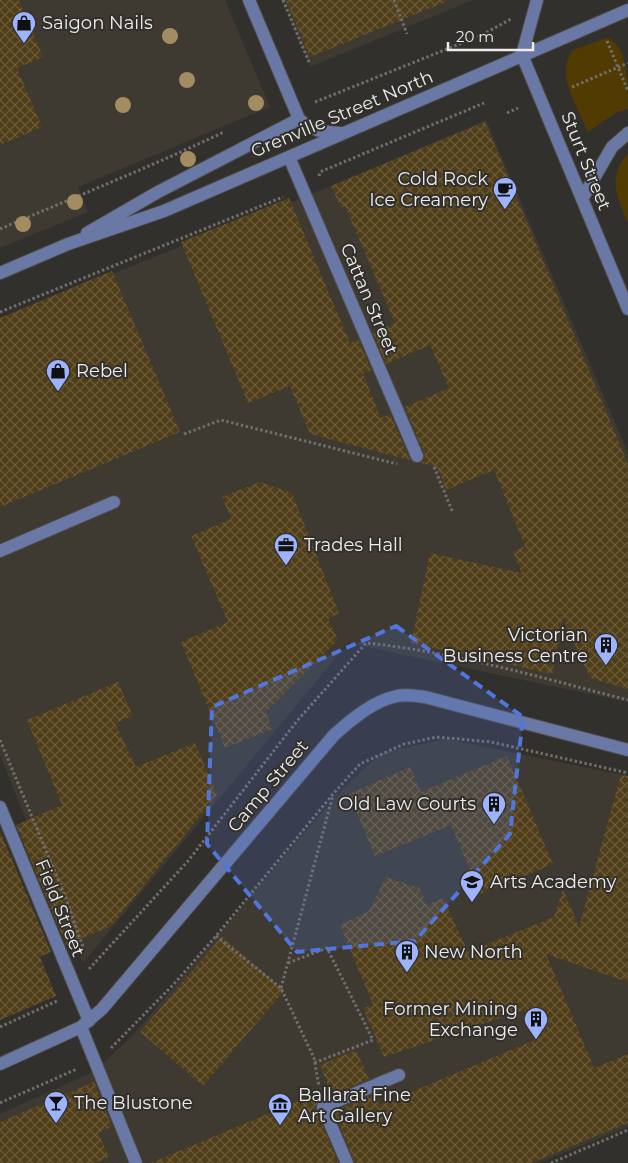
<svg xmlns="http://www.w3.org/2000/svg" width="628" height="1163" font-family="Montserrat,sans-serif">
<defs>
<pattern id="building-cross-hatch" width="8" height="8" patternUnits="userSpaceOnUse" patternTransform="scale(1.25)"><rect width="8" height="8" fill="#503e18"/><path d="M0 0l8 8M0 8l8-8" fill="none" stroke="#6a5a3a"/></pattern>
</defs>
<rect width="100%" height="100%" fill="#32302d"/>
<!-- built -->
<g fill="#3e3a31">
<path d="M0 0H225L270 107 78 187 88 212 0 248Z"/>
<path d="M282 0H473L310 67Z"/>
<path d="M486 120 628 453V702L348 643 83 963 0 755V319L321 190Z"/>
<path d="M446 739 628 776V1127L538 1163H0V1114L95 1071 133 1035 336 796 380 753Z"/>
</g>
<!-- park -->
<g fill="#523b03">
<path d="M606 38C628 42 628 86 628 109L617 112 588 132C578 107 554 74 573 50Z"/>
<path d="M628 154V223C618 199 606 176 628 154Z"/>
</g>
<!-- building -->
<g fill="url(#building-cross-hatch)">
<path d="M0 0H19L43 57 17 68 42 127 0 145Z"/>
<path d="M286 0H448V1L310 57Z"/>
<path d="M485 122 628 464V689L590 678 563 618 552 674 411 643 430 553 522 573 513 552 525 546 494 470 446 490 437 467 421 463 425 457 424 453 405 407 449 388 430 345 386 364 373 333 395 323 345 206 341 208 331 186Z"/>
<path d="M289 198 350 343 358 339 371 370 363 374 381 418 390 414 410 460 310 434 290 386 248 403 181 242Z"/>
<path d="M112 271 180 432 0 507V318Z"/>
<path d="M260 482 292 493 339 613 328 619 338 640 266 712 272 729 225 748 181 642 228 622 191 536 231 519 222 497Z"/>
<path d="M118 682 133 716 115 723 136 767 195 743 217 795 111 926 66 945 16 825 62 805 27 720Z"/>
<path d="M507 756 553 864 480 894 451 825 375 856 349 794 410 767 421 792Z"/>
<path d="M621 775 628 776V982L546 954 594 1068 628 1054V1123L531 1163H355L334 1111 375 1094 380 1105 535 1040 524 1010 384 1057 363 1008 373 1005 340 925 369 911 386 877 419 888 427 905 443 898 468 952 554 917 563 889 579 927Z"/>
<path d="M0 831 51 952 40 957 56 996 0 1020Z"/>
<path d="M222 936 284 991 203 1086 140 1032Z"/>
<path d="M356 1050 369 1079 320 1100 315 1106 338 1163H151L329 1088 320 1065Z"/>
<path d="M94 1082 112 1127 98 1133 109 1157 95 1163H0V1122Z"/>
</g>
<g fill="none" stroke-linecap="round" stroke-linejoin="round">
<!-- minor casing -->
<g stroke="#504e4b" stroke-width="14">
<g id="minor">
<path d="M249 0 299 119C311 131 323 132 340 133"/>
<path d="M522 55 628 309"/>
<path d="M522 55 537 0"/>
<path d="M289 157 417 456"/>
<path d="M582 199 612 147 628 133"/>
<path d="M87 233 158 192 299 119"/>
<path d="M0 273 68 244 164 211 628 10"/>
<path d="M0 551 114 502"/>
<path d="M0 807 89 1021"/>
<path d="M81 1027 136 1163"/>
<path d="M0 1064 81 1027 102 1009 334 735C352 719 373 701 397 696 406 694 416 696 425 697L628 750"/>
<path d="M347 1163 323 1107 399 1075"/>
</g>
</g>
<!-- path -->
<g stroke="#706e6c" stroke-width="3" stroke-dasharray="2.5 2.5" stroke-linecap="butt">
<path d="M283 0 309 62"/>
<path d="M394 0 407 34"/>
<path d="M607 41 628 91"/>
<path d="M572 87 628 63"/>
<path d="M315 102 482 35 511 19"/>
<path d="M507 113 518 108"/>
<path d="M319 176 320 172 484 103"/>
<path d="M0 229C75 197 150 167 224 132"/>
<path d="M0 312 283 197"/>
<path d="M184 434 221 420 397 464"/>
<path d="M434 467 453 513"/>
<path d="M0 740 65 896 83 947"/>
<path d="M216 936 281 988 314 1058 319 1087"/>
<path d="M288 963 327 948 373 1040 314 1063"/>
<path d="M89 969 188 861 297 721 366 643C455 652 542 678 628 700"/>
<path d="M281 988 333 795"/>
<path d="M0 1027 59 1000"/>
<path d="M111 1048 173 985 216 936 333 794 360 764 404 744 437 737 491 742 628 773"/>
<path d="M0 1103 77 1069"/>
<path d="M551 1163 628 1130"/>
</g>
<!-- minor -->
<use href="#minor" stroke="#6a78a6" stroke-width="12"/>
</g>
<!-- trees -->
<g fill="#a38c61">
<circle cx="170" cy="36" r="8"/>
<circle cx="187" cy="80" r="8"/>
<circle cx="256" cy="103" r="8"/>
<circle cx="123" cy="105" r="8"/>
<circle cx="188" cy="159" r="8"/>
<circle cx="75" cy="202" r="8"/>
<circle cx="23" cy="224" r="8"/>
</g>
<!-- marked area -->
<path fill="#5176dd" fill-opacity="0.2" stroke="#5176dd" stroke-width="4" stroke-dasharray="10 6" stroke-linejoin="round" d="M396 626 523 717 510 834 415 941 297 952 207 844 212 707Z"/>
<!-- icons -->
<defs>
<g id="shop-pin" transform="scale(1.25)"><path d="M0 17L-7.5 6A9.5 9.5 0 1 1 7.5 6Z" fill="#9db4fd" stroke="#32302d"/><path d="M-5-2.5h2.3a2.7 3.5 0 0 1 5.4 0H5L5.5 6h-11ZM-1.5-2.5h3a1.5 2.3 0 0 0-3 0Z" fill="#111"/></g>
<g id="cafe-pin" transform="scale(1.25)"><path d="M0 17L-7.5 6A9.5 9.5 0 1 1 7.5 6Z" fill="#9db4fd" stroke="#32302d"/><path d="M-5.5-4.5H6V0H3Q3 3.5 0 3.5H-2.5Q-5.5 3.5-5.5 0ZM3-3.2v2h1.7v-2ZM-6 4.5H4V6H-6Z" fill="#111"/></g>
<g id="office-pin" transform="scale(1.25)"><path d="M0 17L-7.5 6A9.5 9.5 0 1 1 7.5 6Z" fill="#9db4fd" stroke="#32302d"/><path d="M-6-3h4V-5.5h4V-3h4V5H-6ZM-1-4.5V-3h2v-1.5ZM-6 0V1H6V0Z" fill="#111"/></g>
<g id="building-pin" transform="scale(1.25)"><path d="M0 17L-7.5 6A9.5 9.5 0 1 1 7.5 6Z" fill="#9db4fd" stroke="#32302d"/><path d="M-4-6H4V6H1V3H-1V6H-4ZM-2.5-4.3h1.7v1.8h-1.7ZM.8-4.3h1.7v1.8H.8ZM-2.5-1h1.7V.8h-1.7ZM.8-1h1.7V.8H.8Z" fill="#111"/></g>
<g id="university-pin" transform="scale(1.25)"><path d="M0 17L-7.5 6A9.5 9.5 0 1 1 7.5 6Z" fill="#9db4fd" stroke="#32302d"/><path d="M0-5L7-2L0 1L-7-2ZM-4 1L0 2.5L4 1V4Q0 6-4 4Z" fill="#111"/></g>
<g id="bar-pin" transform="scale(1.25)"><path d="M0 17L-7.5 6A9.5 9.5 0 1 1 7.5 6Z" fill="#9db4fd" stroke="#32302d"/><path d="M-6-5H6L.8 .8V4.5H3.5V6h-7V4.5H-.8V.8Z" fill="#111"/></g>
<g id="museum-pin" transform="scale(1.25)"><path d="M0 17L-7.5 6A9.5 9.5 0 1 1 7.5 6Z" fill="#9db4fd" stroke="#32302d"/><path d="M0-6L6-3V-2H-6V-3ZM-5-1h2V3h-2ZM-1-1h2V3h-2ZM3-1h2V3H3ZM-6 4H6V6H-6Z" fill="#111"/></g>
</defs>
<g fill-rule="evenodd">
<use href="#shop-pin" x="24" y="23"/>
<use href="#cafe-pin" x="505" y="189"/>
<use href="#shop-pin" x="58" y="371"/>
<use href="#office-pin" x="286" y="545"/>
<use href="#building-pin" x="606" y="645"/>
<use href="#building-pin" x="494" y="804"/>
<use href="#university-pin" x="472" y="882"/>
<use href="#building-pin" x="407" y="952"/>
<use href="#building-pin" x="536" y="1019"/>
<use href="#bar-pin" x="56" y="1103"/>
<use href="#museum-pin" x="280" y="1105"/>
</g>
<g text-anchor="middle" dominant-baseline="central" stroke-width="4" stroke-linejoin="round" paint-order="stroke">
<!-- poi labels -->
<g font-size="18" fill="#eeedeb" stroke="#32302d" text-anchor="start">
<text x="42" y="23">Saigon Nails</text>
<text x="488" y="179" text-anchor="end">Cold Rock<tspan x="488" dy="21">Ice Creamery</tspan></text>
<text x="76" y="371">Rebel</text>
<text x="304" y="545">Trades Hall</text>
<text x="588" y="635" text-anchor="end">Victorian<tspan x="588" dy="21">Business Centre</tspan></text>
<text x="476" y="804" text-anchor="end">Old Law Courts</text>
<text x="490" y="882">Arts Academy</text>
<text x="424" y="952">New North</text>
<text x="518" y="1009" text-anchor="end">Former Mining<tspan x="518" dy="21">Exchange</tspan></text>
<text x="298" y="1095">Ballarat Fine<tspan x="298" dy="21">Art Gallery</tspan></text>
<text x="74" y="1103">The Blustone</text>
</g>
<!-- street labels -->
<g font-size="18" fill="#eeedeb" stroke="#32302d">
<text transform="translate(342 114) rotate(-23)">Grenville Street North</text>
<text transform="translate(586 161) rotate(68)">Sturt Street</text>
<text transform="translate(369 299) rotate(67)">Cattan Street</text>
<text transform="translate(268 786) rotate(-50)">Camp Street</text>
<text transform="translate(60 908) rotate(68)">Field Street</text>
</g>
</g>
<!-- scale -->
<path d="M448 42v8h85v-8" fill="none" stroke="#eeedeb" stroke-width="2.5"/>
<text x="456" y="42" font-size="15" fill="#eeedeb" stroke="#32302d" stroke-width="4" paint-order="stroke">20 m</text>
</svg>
